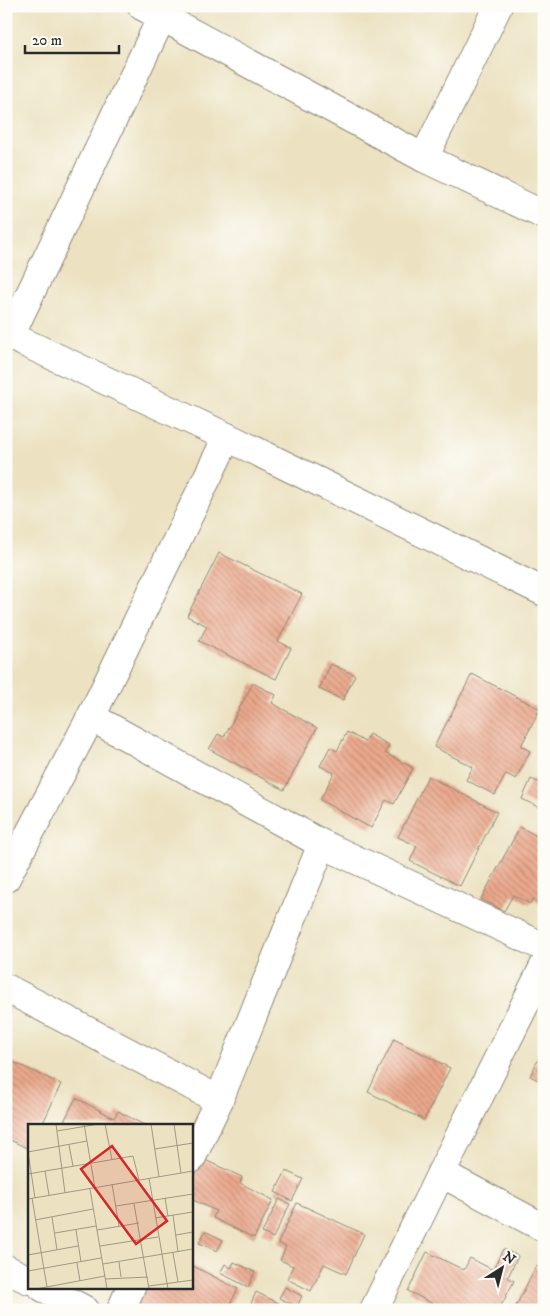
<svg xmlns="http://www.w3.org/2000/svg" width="550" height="1316" font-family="'IM FELL DW Pica',serif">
<defs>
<pattern id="building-back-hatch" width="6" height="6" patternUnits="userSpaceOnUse" patternTransform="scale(1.25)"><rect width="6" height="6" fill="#eba98d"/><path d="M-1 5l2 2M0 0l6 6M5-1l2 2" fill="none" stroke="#bf8a73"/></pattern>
</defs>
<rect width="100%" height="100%" fill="#fdfcf7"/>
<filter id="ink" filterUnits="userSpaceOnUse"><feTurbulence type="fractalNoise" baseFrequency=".02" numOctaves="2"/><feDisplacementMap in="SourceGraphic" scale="10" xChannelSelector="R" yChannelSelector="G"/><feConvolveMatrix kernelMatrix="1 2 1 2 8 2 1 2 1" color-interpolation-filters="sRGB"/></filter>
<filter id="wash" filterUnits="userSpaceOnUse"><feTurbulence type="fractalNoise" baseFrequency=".0096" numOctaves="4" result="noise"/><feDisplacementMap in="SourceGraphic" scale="20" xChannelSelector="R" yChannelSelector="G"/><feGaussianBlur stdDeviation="1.12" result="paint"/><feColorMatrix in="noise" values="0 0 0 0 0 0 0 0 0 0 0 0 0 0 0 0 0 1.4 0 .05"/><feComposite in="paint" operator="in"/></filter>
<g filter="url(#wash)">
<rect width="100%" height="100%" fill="#ece2c1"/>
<g id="blocks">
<!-- building -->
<g fill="url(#building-back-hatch)">
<path d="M219 553 302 594 278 641 291 648 276 679 199 641 207 626 187 616Z"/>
<path d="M331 664 355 675 343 700 319 689Z"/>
<path d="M472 674 540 709 521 746 530 751 516 779 506 774 495 795 466 780 473 767 434 747Z"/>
<path d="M253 683 276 695 272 703 317 728 284 790 209 749 218 734 224 737Z"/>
<path d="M347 732 365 742 369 734 389 745 385 753 413 768 394 804 386 800 371 828 320 800 334 773 320 766 330 747 337 751Z"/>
<path d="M544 774V810L522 799 531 779 540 783Z"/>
<path d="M428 776 497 812 460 886 410 861 417 846 398 837Z"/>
<path d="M520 827 544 840V905L533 899 530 904 513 895 504 911 481 899Z"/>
<path d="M6 1002 13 1005 6 1017Z"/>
<path d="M394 1039 450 1068 424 1120 368 1092Z"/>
<path d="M544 1048V1083L530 1076Z"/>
<path d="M11 1061 61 1084 42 1125H29V1149L6 1138V1065L9 1066Z"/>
<path d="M76 1098 114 1118 118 1111 144 1125H62Z"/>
<path d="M203 1159 242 1177 240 1183 273 1200 254 1238 213 1218 216 1211 191 1199V1184Z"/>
<path d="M286 1171 303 1179 292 1201 275 1192Z"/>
<path d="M279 1199 290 1204 273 1238 262 1233Z"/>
<path d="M297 1203 364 1234 346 1274 324 1264 311 1291 287 1279 293 1266 280 1260 286 1247 278 1243Z"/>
<path d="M205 1231 223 1240 217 1251 199 1243Z"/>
<path d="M503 1249 518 1256 508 1277 514 1281 499 1310H445L408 1291 427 1252 464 1270 470 1258 493 1270Z"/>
<path d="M234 1262 255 1272 248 1287 220 1273 225 1264 231 1268Z"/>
<path d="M191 1265 238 1289 227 1310H132L143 1287H191Z"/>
<path d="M536 1266 544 1270V1310H514Z"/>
<path d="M285 1287 302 1296 297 1307 279 1298Z"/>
<path d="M256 1292 292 1310H248Z"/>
</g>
</g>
</g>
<g filter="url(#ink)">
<use href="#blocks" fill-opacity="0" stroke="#8c8676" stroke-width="1"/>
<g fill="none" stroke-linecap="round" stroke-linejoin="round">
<!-- minor casing -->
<g stroke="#8c8676" stroke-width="30">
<g id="minor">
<path d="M142 6 424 158 544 215"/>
<path d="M424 158 498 6"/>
<path d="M10 336 167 6"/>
<path d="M91 717 322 844 544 947"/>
<path d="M6 878 91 717 227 437"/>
<path d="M6 988 219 1100"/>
<path d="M191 1159 219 1100 322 844"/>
<path d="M441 1173 544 1228"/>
<path d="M6 1269 29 1280"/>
<path d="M42 1287 85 1310"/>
<path d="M121 1310 131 1287"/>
<path d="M374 1310 441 1173 544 966"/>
</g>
</g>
<!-- tertiary casing -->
<g stroke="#8c8676" stroke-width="30">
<path id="tertiary" d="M6 334 227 437 544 592"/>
</g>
<!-- minor -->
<use href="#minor" stroke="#fff" stroke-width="28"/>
<!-- tertiary -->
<use href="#tertiary" stroke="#fff" stroke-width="28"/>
</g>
</g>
<!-- overview -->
<g transform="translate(28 1124)">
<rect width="165" height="165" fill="#ece2c1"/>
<path fill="none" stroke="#9f9985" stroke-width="1" d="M28 0 37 69M56 0 67 64M77 0 84 36M123 0 131 53M146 0 153 49M29 7 71 0M41 21 45 42M127 25 165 19M0 28 59 17M0 28 7 74M17 47 21 71M0 50 105 32 111 56M121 54 140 165M84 60 91 102M62 65 79 165M4 74 19 163M137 74 140 92M0 75 165 47M106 80 121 165M88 82 165 70M145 91 150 128M24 93 29 126M127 94 165 88M7 96 65 85M48 106 53 138M69 106 111 99M27 109 68 102M148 111 165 108M72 122 130 113M145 129 150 158M0 131 50 122M91 138 93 153M49 139 52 157M75 140 165 125M0 147 73 134M77 155 120 153M121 162 165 156M8 165 77 152"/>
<path fill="#d62828" fill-opacity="0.15" stroke="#d62828" stroke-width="2.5" d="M84 22 139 97 108 120 53 45Z"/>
<rect width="165" height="165" fill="none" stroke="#2b2b2b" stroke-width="2.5"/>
</g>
<!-- margin -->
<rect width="550" height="1316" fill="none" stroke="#fdfcf7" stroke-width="25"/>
<!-- north arrow -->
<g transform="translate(502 1268) rotate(36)" stroke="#fdfcf7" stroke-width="4" paint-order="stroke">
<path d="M0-4L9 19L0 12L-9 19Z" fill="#2b2b2b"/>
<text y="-8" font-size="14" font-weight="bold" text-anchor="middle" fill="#2b2b2b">N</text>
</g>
<!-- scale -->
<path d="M25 45v8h94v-8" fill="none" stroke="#2b2b2b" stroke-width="2.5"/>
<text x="32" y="45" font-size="15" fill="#2b2b2b" stroke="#fdfcf7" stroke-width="4" paint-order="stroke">20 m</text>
</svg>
